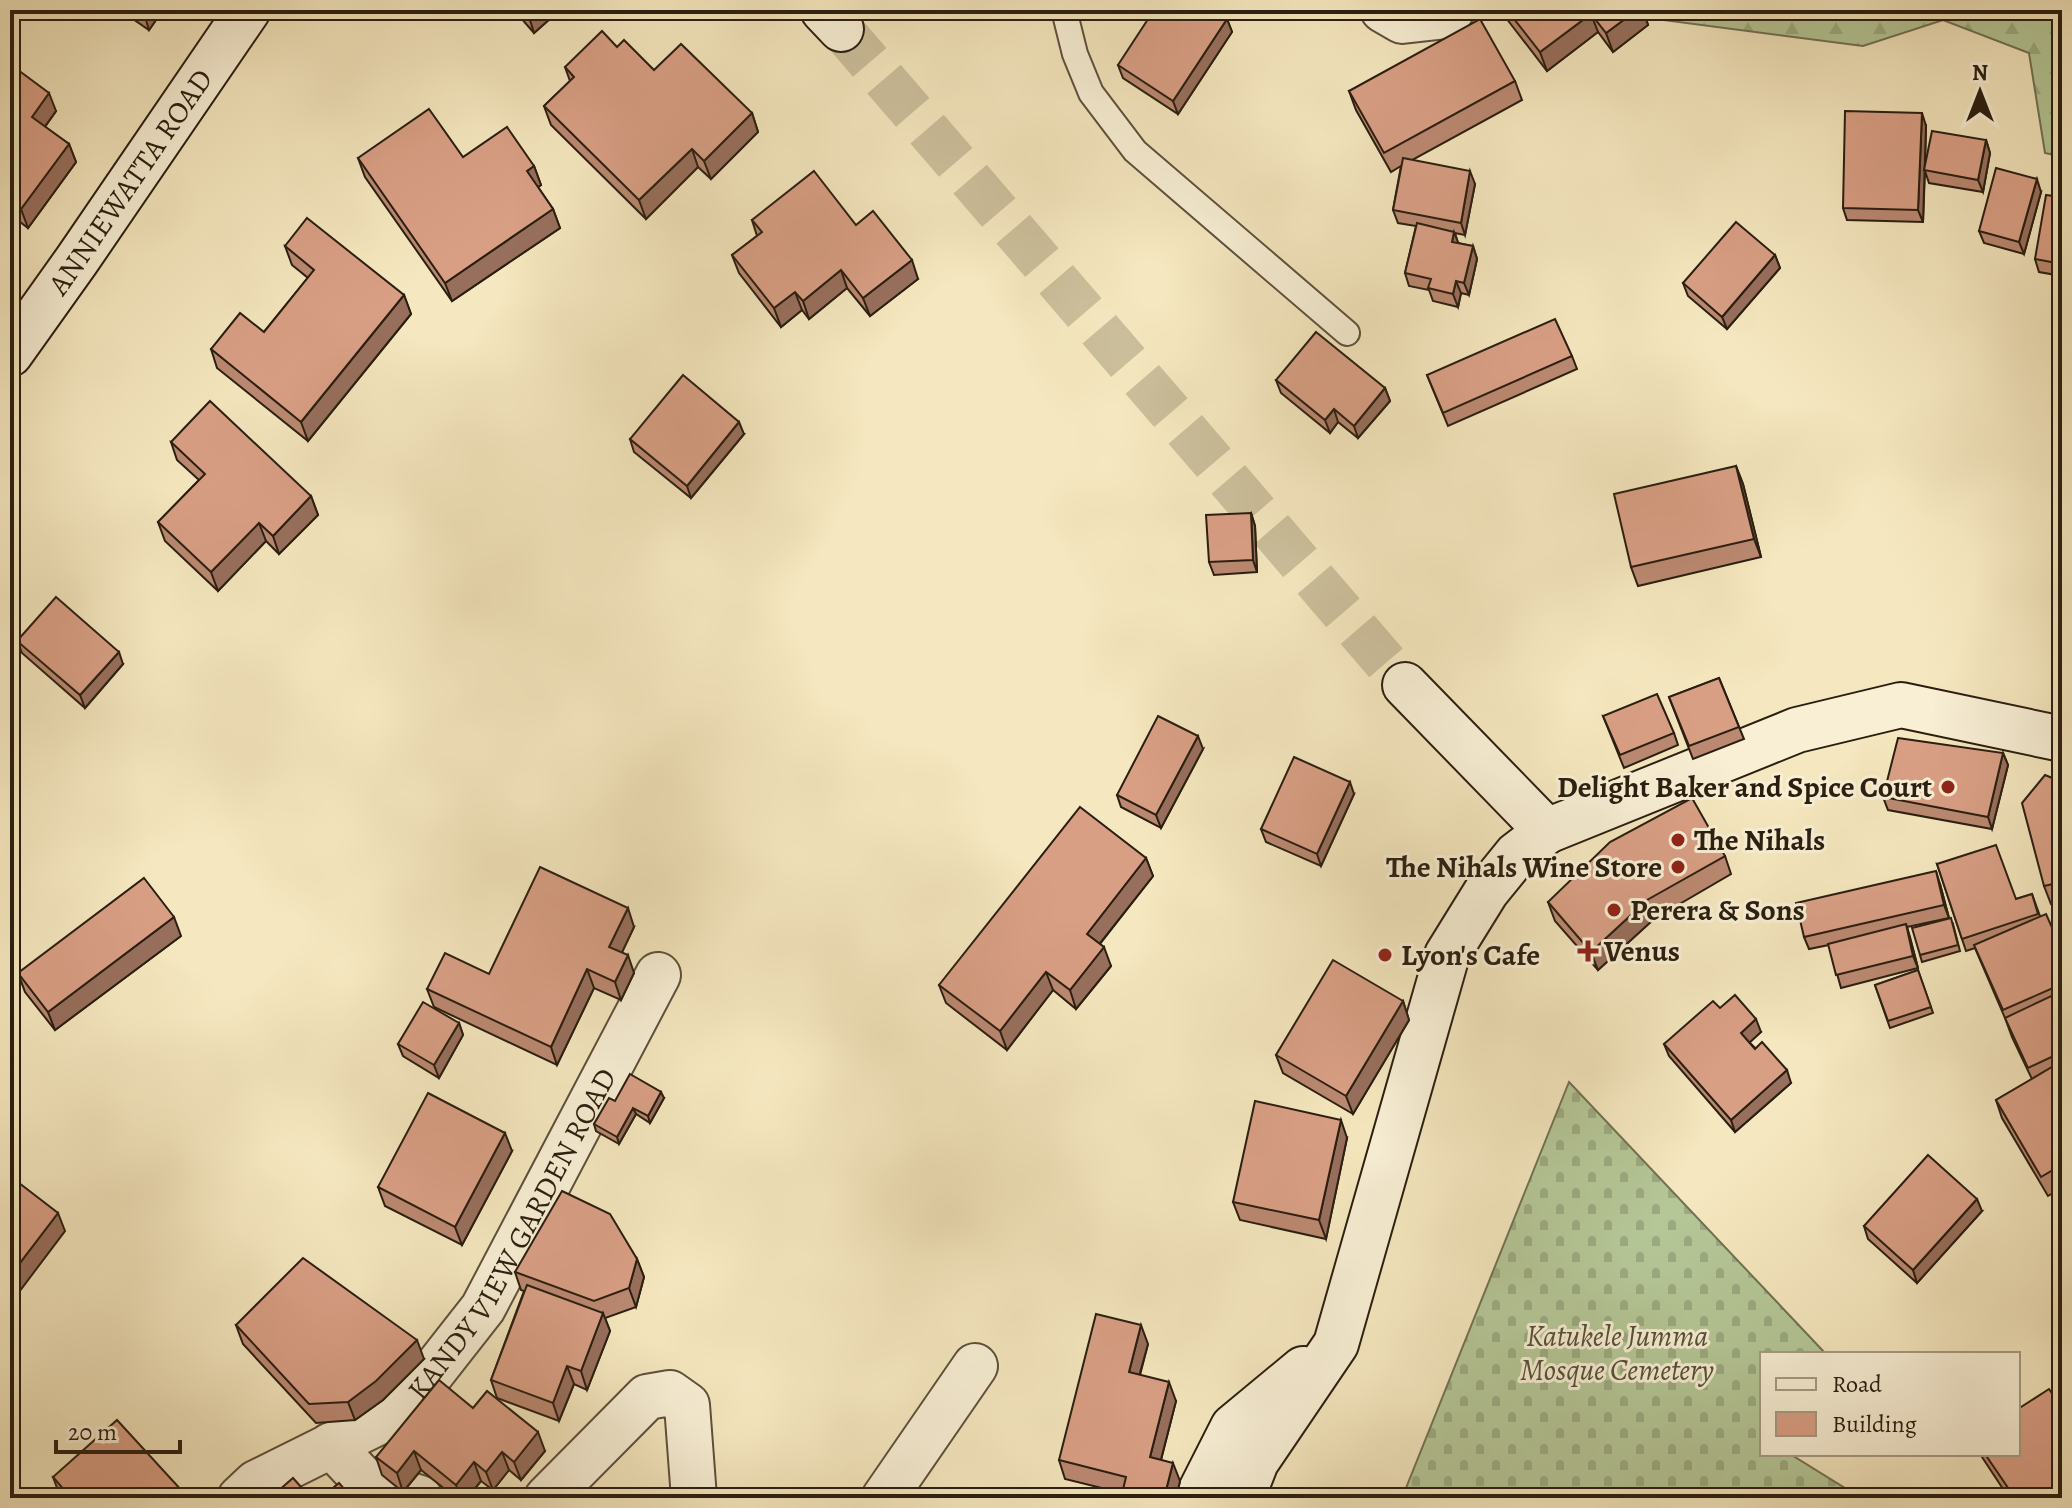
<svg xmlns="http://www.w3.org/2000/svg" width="2072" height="1508" font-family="Alegreya,serif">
<defs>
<pattern id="forest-firs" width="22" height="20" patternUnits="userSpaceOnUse" patternTransform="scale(2)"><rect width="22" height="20" fill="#b5c797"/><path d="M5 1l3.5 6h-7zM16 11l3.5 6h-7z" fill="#9caa81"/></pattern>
<pattern id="cemetery-stones" width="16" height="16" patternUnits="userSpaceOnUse" patternTransform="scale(2)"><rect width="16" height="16" fill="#b5c797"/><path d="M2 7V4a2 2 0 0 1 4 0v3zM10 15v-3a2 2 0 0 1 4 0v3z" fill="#9caa81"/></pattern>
</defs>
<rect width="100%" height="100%" fill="#f5e7bf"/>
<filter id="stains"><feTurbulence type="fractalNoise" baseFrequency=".0025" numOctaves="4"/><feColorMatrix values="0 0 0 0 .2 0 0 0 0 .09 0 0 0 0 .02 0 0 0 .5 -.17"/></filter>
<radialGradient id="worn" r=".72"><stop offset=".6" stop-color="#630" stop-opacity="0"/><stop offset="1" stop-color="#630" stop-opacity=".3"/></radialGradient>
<!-- forest -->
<path fill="url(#forest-firs)" stroke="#707254" stroke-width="2" d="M1667 10H2062V157L2045 153 2029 53 1943 20 1863 46 1663 20Z"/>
<!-- cemetery -->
<path fill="url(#cemetery-stones)" stroke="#707254" stroke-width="2" d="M1569 1082 1826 1354H1762V1454H1790L1861 1498H1425L1406 1488Z"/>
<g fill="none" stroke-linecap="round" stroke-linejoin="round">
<!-- secondary-tunnel -->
<path stroke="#ccbf9c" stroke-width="44" stroke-dasharray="44 22" stroke-linecap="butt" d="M841 29 1405 685"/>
<!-- lane casing -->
<g stroke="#5d503c" stroke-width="28">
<path id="lane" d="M1064 10 1075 54 1091 93 1135 151 1347 333"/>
</g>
<!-- street casing -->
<g stroke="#5d503c" stroke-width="48">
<g id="street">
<path d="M1383 10 1402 21 1447 16 1452 10"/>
<path d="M331 1445 365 1481 420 1498"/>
<path id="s1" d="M240 1498 256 1483 403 1410 483 1308 658 975"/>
<path d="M547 1498 647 1397 670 1393 687 1405 694 1498"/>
<path d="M884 1498 975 1366"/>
</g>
</g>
<!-- secondary casing -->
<g stroke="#2a1e10" stroke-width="48">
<g id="secondary">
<path d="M823 10 841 29"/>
<path id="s2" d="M10 354 77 260 248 10"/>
<path d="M1405 685 1547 831 1797 730 1901 705 2062 739"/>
<path d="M1197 1498 1233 1427 1303 1369"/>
<path d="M1242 1498 1256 1462 1336 1344 1447 955 1486 892 1516 855 1547 831"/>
</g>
</g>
<!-- lane -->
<use href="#lane" stroke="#f8efd5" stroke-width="24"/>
<!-- street -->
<use href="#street" stroke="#f8efd5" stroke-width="44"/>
<!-- secondary -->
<use href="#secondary" stroke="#f8efd5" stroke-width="44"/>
</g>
<!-- wall -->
<g fill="#bb8972" stroke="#2a1e10" stroke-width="2">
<path d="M120 10H163L149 30Z"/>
<path d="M514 10H560L534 33Z"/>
<path d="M1501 10H1643L1648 25 1613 52 1598 32 1547 71 1503 14Z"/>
<path d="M1227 19 1232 32 1178 114 1123 78 1118 65Z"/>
<path d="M617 47 654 70 752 113 758 132 711 179 698 167 646 219 551 125 544 106 570 81 565 67Z"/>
<path d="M10 64 56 111 45 127 69 144 76 162 28 228 20 222 10 235Z"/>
<path d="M1515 81 1522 100 1412 160 1475 184 1465 235 1455 233 1458 243 1473 246 1477 259 1469 295 1461 293 1458 307 1433 301 1429 290 1409 286 1405 273 1416 226 1398 223 1393 210 1401 166 1391 172 1356 110 1349 91Z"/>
<path d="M1926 126 1925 168 1986 140 1990 153 1983 192 1929 183 1925 171 1923 222 1847 220 1843 208Z"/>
<path d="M463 157 534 166 541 185 538 187 553 209 560 228 452 301 365 177 358 158Z"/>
<path d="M2041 192 2024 254 1984 243 1979 231Z"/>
<path d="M2062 197V276L2039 272 2035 259Z"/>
<path d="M752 220 856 225 918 279 870 316 847 288 809 319 802 310 781 327 739 273 732 255 757 236Z"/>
<path d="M285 246 404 295 411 314 308 441 217 368 211 349 264 332 308 278 292 265Z"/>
<path d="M1775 255 1780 268 1727 329 1688 296 1683 283Z"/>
<path d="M1572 356 1577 369 1448 426 1427 375Z"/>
<path d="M1276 380 1385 388 1390 401 1358 438 1338 422 1330 433 1281 393Z"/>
<path d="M744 434 691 498 634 452 630 439Z"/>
<path d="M171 442 311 496 318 515 279 554 266 541 218 591 165 541 158 522 199 480 177 460Z"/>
<path d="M1736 466 1743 484 1761 557 1638 586 1631 567Z"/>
<path d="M1251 513 1255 526 1257 572 1214 575 1209 562Z"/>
<path d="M17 641 123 664 85 708 22 653Z"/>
<path d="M1719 678 1744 739 1693 759 1669 697Z"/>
<path d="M1603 716 1674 733 1678 745 1624 768Z"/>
<path d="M1203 749 1161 828 1121 807 1117 795Z"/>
<path d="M2003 753 2008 765 1992 829 1888 810 1883 797Z"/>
<path d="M2062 782V902L2051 904 2044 886Z"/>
<path d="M1354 794 1321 866 1266 842 1261 829Z"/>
<path d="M1725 856 1731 874 1654 919 1598 970 1555 921 1548 902Z"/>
<path d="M1146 858 1153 876 1100 944 1111 966 1076 1009 1053 990 1007 1050 946 1003 939 985Z"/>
<path d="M1937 864 2016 899 2032 894 2040 916 2062 950V1193L2060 1189 2048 1196 2002 1118 1996 1100 2032 1079 2012 1037 2005 1018 1975 948 1966 951Z"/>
<path d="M1940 884 1949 918 1907 927 1918 968 1841 988 1829 945 1809 949 1804 937Z"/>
<path d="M1953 924 1960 951 1922 962 1920 955Z"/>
<path d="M634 927 622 952 634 973 621 1000 594 988 557 1065 434 1007 427 989 489 974Z"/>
<path d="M181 936 55 1030 25 992 18 973Z"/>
<path d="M1918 970 1933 1013 1890 1028 1875 985Z"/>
<path d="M1403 1001 1409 1020 1353 1114 1283 1073 1276 1055Z"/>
<path d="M1720 1008 1761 1032 1749 1042 1791 1083 1735 1132 1669 1056 1664 1044Z"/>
<path d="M459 1023 463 1035 439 1078 403 1056 398 1044Z"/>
<path d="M664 1098 650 1123 636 1114 619 1144 596 1131 594 1124 615 1101Z"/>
<path d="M1347 1138 1326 1239 1240 1220 1233 1202Z"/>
<path d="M512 1151 462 1245 385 1206 378 1187Z"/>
<path d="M1982 1211 1917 1283 1868 1239 1864 1226Z"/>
<path d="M637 1259 644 1277 636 1307 605 1318 610 1331 587 1390 574 1384 559 1421 497 1398 491 1380 524 1291 521 1290 515 1272Z"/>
<path d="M236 1325 424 1359 383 1400 355 1420 316 1423 243 1344Z"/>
<path d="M1148 1344 1140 1375 1176 1401 1161 1460 1180 1481 1176 1498H1121L1122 1493 1065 1479 1059 1460Z"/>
<path d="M473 1408 545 1451 521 1480 509 1470 493 1490 481 1481 467 1498H456L421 1470 403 1492 382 1475 376 1457Z"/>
<path d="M1980 1454H2018L2062 1498H2009Z"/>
<path d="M53 1477 185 1498H62L60 1496Z"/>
</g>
<!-- shaded-wall -->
<g fill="#986f5d" stroke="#2a1e10" stroke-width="2">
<path d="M150 10H163L149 30 145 17Z"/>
<path d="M541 10H560L534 33 530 20Z"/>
<path d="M1637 10H1643L1648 25 1613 52 1606 33Z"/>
<path d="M1591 14 1598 32 1547 71 1540 52Z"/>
<path d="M1227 19 1232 32 1178 114 1173 101Z"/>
<path d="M49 93 56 111 38 136 32 117Z"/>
<path d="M752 113 758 132 711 179 704 161Z"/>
<path d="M1922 113 1926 126 1923 222 1918 210Z"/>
<path d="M1986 140 1990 153 1983 192 1978 180Z"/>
<path d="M69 144 76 162 28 228 21 209Z"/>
<path d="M692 149 698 167 646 219 639 200Z"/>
<path d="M534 166 541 185 533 190 527 171Z"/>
<path d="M1470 171 1475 184 1465 235 1461 223Z"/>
<path d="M2037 179 2041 192 2024 254 2019 242Z"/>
<path d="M13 203 20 222 10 235V208Z"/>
<path d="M553 209 560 228 452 301 445 283Z"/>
<path d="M1454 232 1459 245 1452 242Z"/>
<path d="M1473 246 1477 259 1469 295 1464 283Z"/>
<path d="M1775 255 1780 268 1727 329 1722 317Z"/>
<path d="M912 260 918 279 870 316 863 298Z"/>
<path d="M841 270 847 288 809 319 803 301Z"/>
<path d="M1456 281 1461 293 1458 307 1453 294Z"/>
<path d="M795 292 802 310 781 327 774 308Z"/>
<path d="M404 295 411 314 308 441 301 422Z"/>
<path d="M1385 388 1390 401 1358 438 1354 426Z"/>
<path d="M1334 409 1338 422 1330 433 1325 420Z"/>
<path d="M739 422 744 434 691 498 687 486Z"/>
<path d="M1736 466 1743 484 1761 557 1754 539Z"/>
<path d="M311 496 318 515 279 554 273 536Z"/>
<path d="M1251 513 1255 526 1257 572 1253 560Z"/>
<path d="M259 523 266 541 218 591 211 572Z"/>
<path d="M119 652 123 664 85 708 80 695Z"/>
<path d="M1198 736 1203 749 1161 828 1156 815Z"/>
<path d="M2003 753 2008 765 1992 829 1988 817Z"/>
<path d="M1350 782 1354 794 1321 866 1317 854Z"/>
<path d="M1146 858 1153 876 1093 952 1087 934Z"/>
<path d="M1936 871 1940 884 1949 918 1944 905Z"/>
<path d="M1647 900 1654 919 1598 970 1591 952Z"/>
<path d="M628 908 634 927 616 965 609 947Z"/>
<path d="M174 917 181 936 55 1030 48 1012Z"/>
<path d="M1906 924 1910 937 1918 968 1913 956Z"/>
<path d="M1104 947 1111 966 1076 1009 1070 990Z"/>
<path d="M628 955 634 973 621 1000 615 982Z"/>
<path d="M587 969 594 988 557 1065 551 1047Z"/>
<path d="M1046 972 1053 990 1007 1050 1000 1031Z"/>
<path d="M1403 1001 1409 1020 1353 1114 1346 1096Z"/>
<path d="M1756 1019 1761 1032 1746 1046 1741 1033Z"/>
<path d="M459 1023 463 1035 439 1078 434 1065Z"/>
<path d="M1787 1070 1791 1083 1735 1132 1731 1120Z"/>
<path d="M661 1092 664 1098 650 1123 648 1116Z"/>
<path d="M633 1108 636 1114 619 1144 617 1137Z"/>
<path d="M1341 1120 1347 1138 1326 1239 1319 1220Z"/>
<path d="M505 1133 512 1151 462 1245 455 1227Z"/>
<path d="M1977 1199 1982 1211 1917 1283 1913 1270Z"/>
<path d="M58 1213 65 1231 10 1304V1276Z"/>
<path d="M637 1259 644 1277 636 1307 629 1288Z"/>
<path d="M603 1313 610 1331 587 1390 581 1371Z"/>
<path d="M1141 1325 1148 1344 1135 1391 1129 1372Z"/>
<path d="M417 1340 424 1359 383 1400 355 1420 348 1402Z"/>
<path d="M567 1366 574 1384 559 1421 553 1403Z"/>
<path d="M1169 1382 1176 1401 1157 1475 1150 1457Z"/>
<path d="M538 1432 545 1451 521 1480 514 1462Z"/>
<path d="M414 1451 421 1470 403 1492 397 1473Z"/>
<path d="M502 1452 509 1470 493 1490 486 1472Z"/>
<path d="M474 1462 481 1481 467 1498H461L456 1485Z"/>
<path d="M1173 1463 1180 1481 1176 1498H1164Z"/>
<path d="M183 1492 185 1498H176Z"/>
</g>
<!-- building -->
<g fill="#d99f85" stroke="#2a1e10" stroke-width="2">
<path d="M134 10H150L145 17Z"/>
<path d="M521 10H541L530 20Z"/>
<path d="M1154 10H1213L1227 19 1173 101 1118 65Z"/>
<path d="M1507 10H1637L1606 33 1591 14 1540 52Z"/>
<path d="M1480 19 1515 81 1384 153 1349 91Z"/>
<path d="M602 31 617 47 624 40 654 70 681 44 752 113 704 161 692 149 639 200 544 106 574 77 565 67Z"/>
<path d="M10 64 49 93 32 117 69 144 21 209 13 203 10 208Z"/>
<path d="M429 109 463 157 507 127 534 166 527 171 553 209 445 283 358 158Z"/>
<path d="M1845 111 1922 113 1918 210 1843 208Z"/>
<path d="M1932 131 1986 140 1978 180 1924 170Z"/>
<path d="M1403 158 1470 171 1461 223 1393 210Z"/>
<path d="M1996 168 2037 179 2019 242 1979 231Z"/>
<path d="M814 171 856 225 873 211 912 260 863 298 841 270 803 301 795 292 774 308 732 255 762 232 752 220Z"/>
<path d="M2046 195 2062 197V264L2035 259Z"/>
<path d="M307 218 404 295 301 422 211 349 240 313 264 332 314 270 285 246Z"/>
<path d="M1736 222 1775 255 1722 317 1683 283Z"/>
<path d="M1417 223 1454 232 1452 242 1473 246 1464 283 1456 281 1453 294 1428 288 1431 279 1405 273Z"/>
<path d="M1555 319 1572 356 1443 413 1427 375Z"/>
<path d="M1316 332 1385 388 1354 426 1334 409 1325 420 1276 380Z"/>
<path d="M683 375 739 422 687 486 630 439Z"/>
<path d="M210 401 311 496 273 536 259 523 211 572 158 522 205 474 171 442Z"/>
<path d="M1736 466 1754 539 1631 567 1614 494Z"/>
<path d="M1251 513 1253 560 1209 562 1206 515Z"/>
<path d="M56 597 119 652 80 695 17 641Z"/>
<path d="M1719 678 1739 727 1689 746 1669 697Z"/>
<path d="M1657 694 1674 733 1620 755 1603 716Z"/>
<path d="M1158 716 1198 736 1156 815 1117 795Z"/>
<path d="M1898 738 2003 753 1988 817 1883 797Z"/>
<path d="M1294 757 1350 782 1317 854 1261 829Z"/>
<path d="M2045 775 2062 782V882L2044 886 2022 803Z"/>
<path d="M1692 798 1725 856 1647 900 1591 952 1548 902 1610 842Z"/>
<path d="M1080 807 1146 858 1087 934 1104 947 1070 990 1046 972 1000 1031 939 985Z"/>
<path d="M1996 845 2016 899 2032 894 2038 914 1962 939 1937 864Z"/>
<path d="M540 867 628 908 609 947 628 955 615 982 587 969 551 1047 427 989 445 953 489 974Z"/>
<path d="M1936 871 1944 905 1804 937 1796 903Z"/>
<path d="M144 878 174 917 48 1012 18 973Z"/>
<path d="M2046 914 2062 950V984L2003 1010 1974 945Z"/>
<path d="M1951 918 1958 945 1920 955 1912 928Z"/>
<path d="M1906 924 1913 956 1836 975 1828 944Z"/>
<path d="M1333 960 1403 1001 1346 1096 1276 1055Z"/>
<path d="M1918 970 1931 1007 1888 1021 1875 985Z"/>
<path d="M2062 991V1052L2028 1068 2005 1018Z"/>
<path d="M1735 995 1756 1019 1741 1033 1755 1049 1762 1042 1787 1070 1731 1120 1664 1044 1713 1001 1720 1008Z"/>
<path d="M423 1002 459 1023 434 1065 398 1044Z"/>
<path d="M2062 1061V1186L2053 1170 2041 1177 1996 1100Z"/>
<path d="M630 1074 661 1092 648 1116 633 1108 617 1137 594 1124 609 1098 615 1101Z"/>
<path d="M428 1093 505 1133 455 1227 378 1187Z"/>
<path d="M1255 1101 1341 1120 1319 1220 1233 1202Z"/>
<path d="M1928 1155 1977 1199 1913 1270 1864 1226Z"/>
<path d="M10 1176 58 1213 10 1276Z"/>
<path d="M562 1191 610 1214 637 1259 629 1288 594 1301 515 1272Z"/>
<path d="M303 1258 417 1340 376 1381 348 1402 309 1404 236 1325Z"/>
<path d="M527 1285 603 1313 581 1371 567 1366 553 1403 491 1380Z"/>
<path d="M1096 1314 1141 1325 1129 1372 1169 1382 1150 1457 1173 1463 1164 1498H1121L1126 1477 1059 1460Z"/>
<path d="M439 1380 473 1408 487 1391 538 1432 514 1462 502 1452 486 1472 474 1462 456 1485 414 1451 397 1473 376 1457Z"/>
<path d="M2049 1389 2062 1408V1493L2054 1498H2015L1985 1454H2018V1409Z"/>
<path d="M117 1420 183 1492 176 1498H71L53 1477Z"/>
<path d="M293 1478 311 1498H270Z"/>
<path d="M339 1483 352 1498H321Z"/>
</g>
<!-- markers -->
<g fill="#8f2418" stroke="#f8efd5" stroke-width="3">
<circle cx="1948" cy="787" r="8"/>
<circle cx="1678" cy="840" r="8"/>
<circle cx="1678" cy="867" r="8"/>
<circle cx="1614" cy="910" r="8"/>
<path d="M1584 939h8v8h8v8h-8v8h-8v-8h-8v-8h8z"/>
<circle cx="1385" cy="955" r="8"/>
</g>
<g text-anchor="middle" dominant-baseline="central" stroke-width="6" stroke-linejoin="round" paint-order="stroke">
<!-- street labels -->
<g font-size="30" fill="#2a1e10" stroke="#f8efd5">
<text stroke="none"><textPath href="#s2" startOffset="210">ANNIEWATTA ROAD</textPath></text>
<text stroke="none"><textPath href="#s1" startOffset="394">KANDY VIEW GARDEN ROAD</textPath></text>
</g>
<!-- poi labels -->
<g font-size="30" font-weight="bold" fill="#2a1e10" stroke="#f8efd5" text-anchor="start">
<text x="1932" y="787" text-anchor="end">Delight Baker and Spice Court</text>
<text x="1694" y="840">The Nihals</text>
<text x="1662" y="867" text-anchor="end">The Nihals Wine Store</text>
<text x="1630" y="910">Perera &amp; Sons</text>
<text x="1604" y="951">Venus</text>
<text x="1401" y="955">Lyon's Cafe</text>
</g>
<!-- park labels -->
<g font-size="30" font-style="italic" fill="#545138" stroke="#f8efd5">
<text x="1617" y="1336">Katukele Jumma<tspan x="1617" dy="34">Mosque Cemetery</tspan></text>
</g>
</g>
<!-- margin -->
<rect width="2072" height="1508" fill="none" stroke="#f5e7bf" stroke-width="40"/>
<rect x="12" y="12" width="2048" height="1484" fill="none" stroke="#2a1e10" stroke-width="4"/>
<rect x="20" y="20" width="2032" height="1468" fill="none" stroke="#2a1e10" stroke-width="2"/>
<!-- legend -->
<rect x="1760" y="1352" width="260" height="104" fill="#f8efd5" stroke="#a69b86" stroke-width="2"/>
<rect x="1776" y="1378" width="40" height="12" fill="#f8efd5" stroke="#a69b86" stroke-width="2"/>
<text x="1832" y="1392" font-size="24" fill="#2a1e10">Road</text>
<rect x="1776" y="1412" width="40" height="24" fill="#d99f85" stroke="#a69b86" stroke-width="2"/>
<text x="1832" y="1432" font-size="24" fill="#2a1e10">Building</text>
<!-- north arrow -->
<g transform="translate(1980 92)" stroke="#f8efd5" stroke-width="6" paint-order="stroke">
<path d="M0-6L14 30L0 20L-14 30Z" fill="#2a1e10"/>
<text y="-12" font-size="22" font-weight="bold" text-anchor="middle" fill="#2a1e10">N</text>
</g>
<!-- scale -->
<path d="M56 1440v12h124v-12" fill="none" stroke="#2a1e10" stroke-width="4"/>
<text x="68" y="1440" font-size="24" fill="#2a1e10" stroke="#f8efd5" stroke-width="6" paint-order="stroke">20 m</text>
<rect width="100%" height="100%" filter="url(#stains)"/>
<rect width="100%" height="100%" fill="url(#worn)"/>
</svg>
